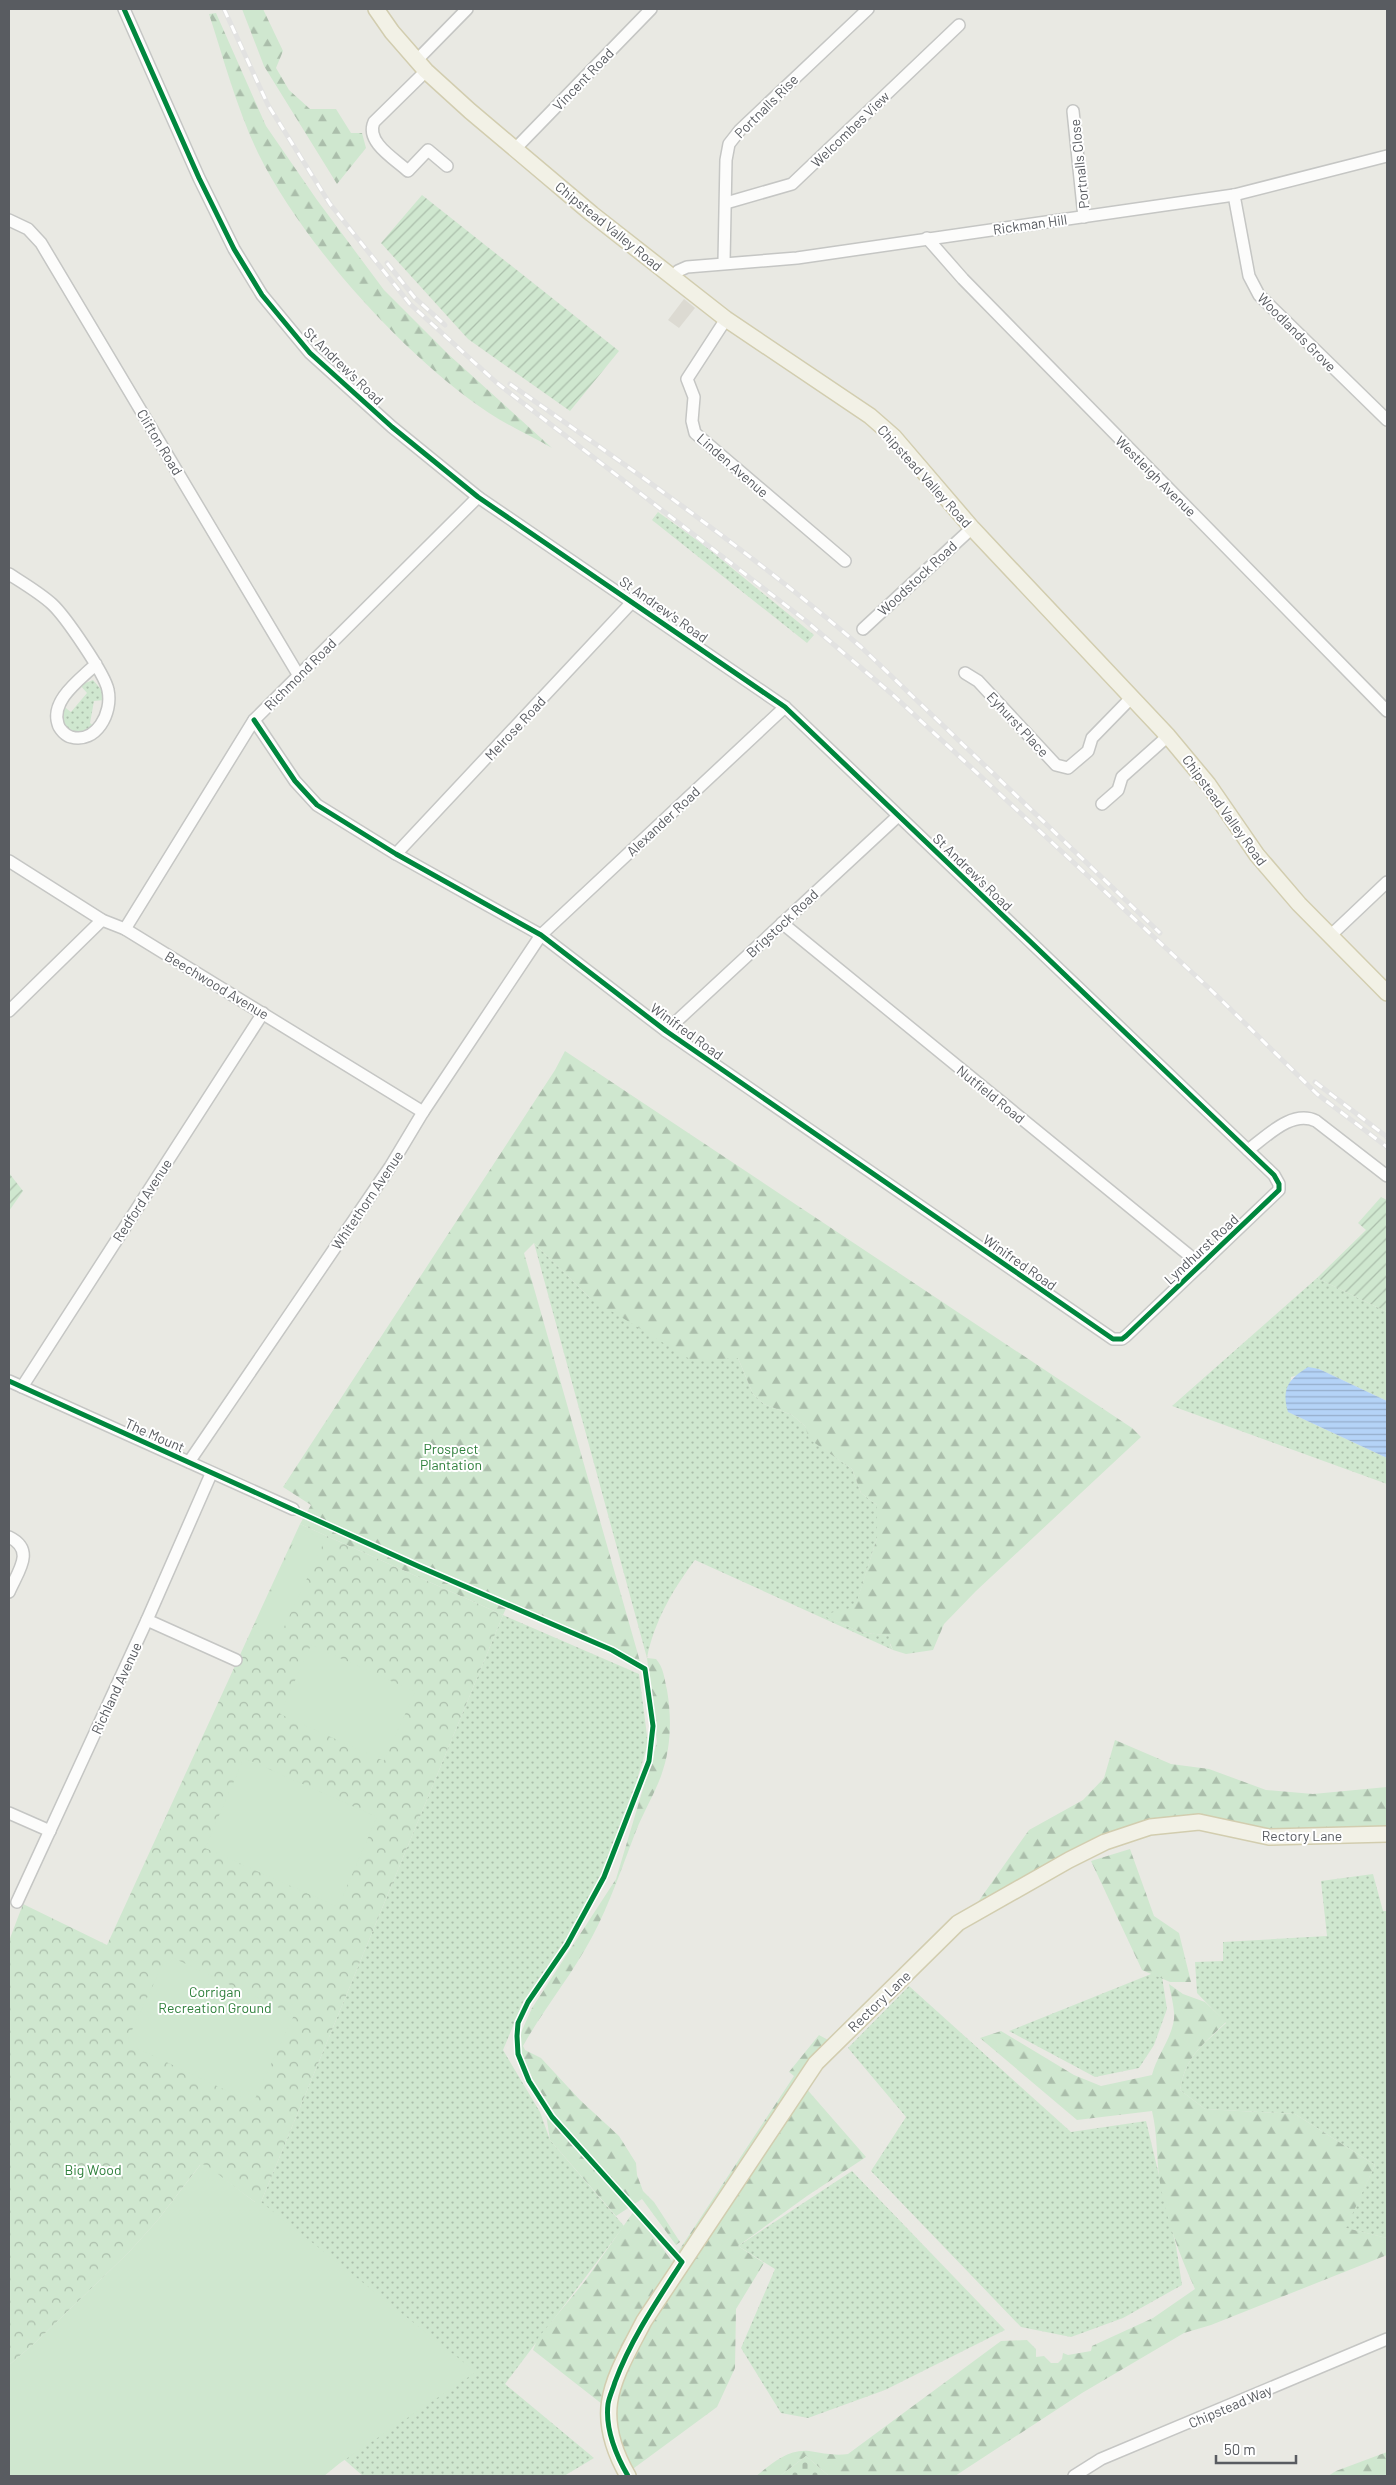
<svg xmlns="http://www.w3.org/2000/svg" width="1396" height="2485" font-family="Barlow,sans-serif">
<defs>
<pattern id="grass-dots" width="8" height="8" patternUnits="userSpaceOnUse" patternTransform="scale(1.25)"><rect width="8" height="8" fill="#cfe7cf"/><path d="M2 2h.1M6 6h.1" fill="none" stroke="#abbeab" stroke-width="1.8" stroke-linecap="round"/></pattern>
<pattern id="forest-firs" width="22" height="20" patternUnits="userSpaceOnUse" patternTransform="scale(1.25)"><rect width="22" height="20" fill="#cfe7cf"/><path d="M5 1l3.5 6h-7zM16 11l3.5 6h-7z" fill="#abbeab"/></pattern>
<pattern id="cemetery-stones" width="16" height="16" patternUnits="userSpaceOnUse" patternTransform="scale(1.25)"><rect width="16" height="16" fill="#cfe7cf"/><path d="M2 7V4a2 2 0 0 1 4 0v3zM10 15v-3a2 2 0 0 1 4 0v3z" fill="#abbeab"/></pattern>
<pattern id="park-crowns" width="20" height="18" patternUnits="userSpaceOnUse" patternTransform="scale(1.25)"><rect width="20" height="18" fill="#cfe7cf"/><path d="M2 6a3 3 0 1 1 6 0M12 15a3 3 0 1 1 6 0" fill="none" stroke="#abbeab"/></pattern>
<pattern id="garden-furrows" width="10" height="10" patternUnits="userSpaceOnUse" patternTransform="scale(1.25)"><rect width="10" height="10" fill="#cfe7cf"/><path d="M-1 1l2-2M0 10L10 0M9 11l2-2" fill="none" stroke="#abbeab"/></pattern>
<pattern id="water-rules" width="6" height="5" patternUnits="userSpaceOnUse" patternTransform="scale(1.25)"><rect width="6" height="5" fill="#b4d3f7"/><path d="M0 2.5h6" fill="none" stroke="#95aecb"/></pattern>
</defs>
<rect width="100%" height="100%" fill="#e9e9e3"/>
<!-- education -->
<path fill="#dcdad2" d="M684 299 695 308 679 328 668 320Z"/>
<!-- grass -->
<g fill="url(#grass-dots)">
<path d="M658 512 705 546 814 635 807 643 652 520Z"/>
<path d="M93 680 104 693V700L94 701 90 723 94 726C75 742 57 729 63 706L71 712 87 693 80 685Z"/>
<path d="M534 1243 590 1298 738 1358 753 1394 764 1404 792 1415 805 1426 810 1439 852 1469 861 1493 877 1505V1538L855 1608 823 1615 860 1632 891 1636 890 1645 893 1650 695 1560C673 1589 654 1622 647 1658Z"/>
<path d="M1317 1278 1387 1312V1401L1319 1369 1291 1377 1288 1412 1387 1458V1484L1172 1406Z"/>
<path d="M503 1615 639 1674 648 1743 608 1878 523 2002 503 2050 540 2112 550 2140 624 2226 505 2384 594 2458 564 2476H363L331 2448 261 2202Z"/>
<path d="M1373 1874 1383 1911H1387V2238L1345 2228 1375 2165 1295 2114 1205 2109 1180 2090C1186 2055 1202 2046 1226 2023L1197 1993 1195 1962 1223 1961V1942L1327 1936 1321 1881Z"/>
<path d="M1161 1970 1167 2009 1154 2045 1139 2068 1095 2077 1009 2031Z"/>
<path d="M909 1986 1071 2132 1146 2121 1176 2246 1182 2285 1123 2318 1071 2337 1021 2327 871 2171 906 2117 848 2048Z"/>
<path d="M852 2171 1005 2330 885 2390 808 2418 781 2413 741 2348 775 2269 738 2246Z"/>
</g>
<!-- forest -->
<g fill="url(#forest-firs)">
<path d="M242 9H263L283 51 276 68 289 90 310 109H336L351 133H362L366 148 337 184 264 66Z"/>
<path d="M216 13 266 126 317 200 384 290 448 354 552 448C531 436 509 426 489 413 406 358 302 243 258 153 237 109 224 60 209 14Z"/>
<path d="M565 1051 1132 1428 1141 1437 976 1591 944 1624 933 1650 906 1654 893 1650 889 1641 890 1636 860 1632 822 1615 855 1607 877 1538V1505L861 1493 852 1469 809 1439 805 1426 792 1415 764 1404 753 1394 738 1358 693 1361 590 1298 534 1243 524 1253 641 1665 508 1604 503 1615 300 1524 311 1505 283 1487 555 1070Z"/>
<path d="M647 1658 656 1659C664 1668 664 1678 667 1690 672 1719 671 1749 661 1776 654 1795 643 1813 636 1831 622 1867 610 1903 592 1937 572 1975 544 2008 523 2046L525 2050 541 2058 580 2100 619 2136 636 2163 637 2175 643 2191 654 2202 680 2242 676 2245 642 2199 616 2216 550 2140 544 2101 515 2046 532 2008 616 1879 657 1742Z"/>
<path d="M1115 1740 1171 1764 1209 1769 1266 1790 1313 1794 1387 1787V1830L1257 1831 1216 1819 1159 1817 1089 1843 973 1909 1029 1830 1083 1800 1104 1778Z"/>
<path d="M1130 1849 1154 1916 1179 1933 1191 1982H1170L1142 1970 1091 1861Z"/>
<path d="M1169 1984 1183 1994 1205 2002 1226 2022C1202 2046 1186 2055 1180 2090L1205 2109 1295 2114 1375 2165 1346 2228 1387 2238V2255L1211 2325 1184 2333 1082 2393 955 2476H829L806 2456 780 2476H756C772 2464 787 2449 809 2451 823 2453 834 2456 848 2454L1001 2341 1027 2340 1036 2349V2357L1044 2356 1051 2363H1058L1062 2359 1063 2353 1068 2355 1091 2351 1092 2346 1153 2318 1195 2289C1179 2254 1167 2221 1160 2183 1156 2158 1158 2136 1152 2111L1077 2120 980 2038 1001 2031 1074 2075 1101 2086 1152 2075C1157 2055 1171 2040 1174 2019 1175 2009 1171 1995 1169 1984Z"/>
<path d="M819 2035 830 2041 798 2079 866 2157 807 2196 738 2246 764 2263 736 2309 735 2368 717 2407 630 2471 602 2404 533 2350 538 2338 585 2281 634 2211 672 2261 794 2076 789 2072Z"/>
<path d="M1387 2452V2476H1328L1336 2471Z"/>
</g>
<!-- cemetery -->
<path fill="url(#cemetery-stones)" d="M806 2456 829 2476H780Z"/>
<!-- park -->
<path fill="url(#park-crowns)" d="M300 1524 503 1615 261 2202H255L206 2166 200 2165 157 2221 129 2252 36 2342 9 2365V1941L23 1904 107 1945Z"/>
<!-- garden -->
<g fill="url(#garden-furrows)">
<path d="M422 195 619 351 570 411 468 339 381 243Z"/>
<path d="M9 1173 23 1191 9 1211Z"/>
<path d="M1381 1197 1387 1200V1312L1317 1278 1366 1230 1358 1223Z"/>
</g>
<!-- pitch -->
<g fill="#cfe7cf">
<path d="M300 1528 325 1540 279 1638 255 1627Z"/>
<path d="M311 1645 415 1692 384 1761 280 1714Z"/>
<path d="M244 1758 377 1817 338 1907 205 1848Z"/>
<path d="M167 1955 294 2015 253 2103 126 2043Z"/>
<path d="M201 2164 206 2165 255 2202H261L476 2372 340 2463 324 2476H9V2365L36 2342 129 2252 157 2221Z"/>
</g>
<!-- water -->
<path fill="url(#water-rules)" d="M1308 1367 1319 1369 1387 1401V1458L1288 1412C1281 1388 1289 1379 1308 1367Z"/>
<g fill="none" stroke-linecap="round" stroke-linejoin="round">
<!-- minor casing -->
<g stroke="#c5c6c4" stroke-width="14">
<g id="minor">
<path d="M124 9 199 178 234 249 262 295 310 353 392 427 478 497 785 707 1274 1175 1279 1184V1190L1126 1336 1122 1339H1113L666 1031 541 935 396 854 317 805 295 781 254 720"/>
<path d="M416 61 467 9"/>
<path d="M426 71 374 122C365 142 395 159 408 171L428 150 447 166"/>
<path d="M1073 111 1084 217"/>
<path d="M515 149 651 9"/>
<path d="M1234 195 1249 276 1259 295 1387 420"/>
<path d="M726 203 792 184 959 25"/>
<path d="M9 220 28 229 41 243 299 676"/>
<path d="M927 238 963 279 1387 711"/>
<path d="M724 262 726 160 729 144 740 130 868 9"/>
<path d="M674 278 678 271 687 267 797 258 1234 195 1387 156"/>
<path d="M726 319 687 379 694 397 692 421 695 433 845 561"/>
<path d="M9 574C23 583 40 593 52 604 65 616 105 674 108 690 113 713 96 744 71 737 66 736 59 729 58 724 50 700 81 679 96 664"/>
<path d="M863 629 972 528"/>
<path d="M965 673 978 681 1056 765 1068 768 1088 751 1092 738 1131 698"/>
<path d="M1102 804 1118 790 1122 777 1168 736"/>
<path d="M396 854 633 601"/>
<path d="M9 861 102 920 125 929 423 1112"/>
<path d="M782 923 1201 1265"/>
<path d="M125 929 254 720 478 497"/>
<path d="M1330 936 1387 882"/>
<path d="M9 1011 102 920"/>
<path d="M666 1031 898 816"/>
<path d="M1248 1150C1266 1137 1292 1109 1316 1121L1387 1176"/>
<path d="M9 1381 293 1509"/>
<path d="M22 1387 263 1013"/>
<path d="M189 1462 390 1167 423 1112 541 935 785 707"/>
<path d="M9 1537C36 1550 18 1571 9 1592"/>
<path d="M147 1620 236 1660"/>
<path d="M9 1813 50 1831"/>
<path d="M17 1902 147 1620 211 1474"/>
<path d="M1074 2476 1101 2459 1387 2339"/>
</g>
</g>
<!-- major casing -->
<g stroke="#d2cdaf" stroke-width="18">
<g id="major">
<path d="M376 9 392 32 426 71 470 111 592 214 726 319 870 416 894 437 972 528 1168 736 1208 784 1257 855 1299 904 1387 993"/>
<path d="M628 2476C591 2411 613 2381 644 2321L816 2063 958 1923 1069 1860 1105 1842 1150 1827 1199 1822 1269 1837 1387 1834"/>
</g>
</g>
<!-- minor -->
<use href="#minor" stroke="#fcfcfb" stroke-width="11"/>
<!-- major -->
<use href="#major" stroke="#f2f1e6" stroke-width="15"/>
<!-- rail casing -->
<g stroke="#e2e2e1" stroke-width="5">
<g id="rail">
<path d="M224 9 268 105 330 204 410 304 497 383 806 621 893 695 1211 990 1317 1094 1387 1147"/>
<path d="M387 263 415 298 445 325"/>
<path d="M510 384C630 468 750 551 861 647L1160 933"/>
<path d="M1315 1082 1387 1137"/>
</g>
</g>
<!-- rail -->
<use href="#rail" stroke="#fff" stroke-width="3" stroke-dasharray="9" stroke-linecap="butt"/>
<!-- cycleway casing -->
<g stroke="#fff" stroke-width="8">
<g id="cycleway">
<path d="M124 9 199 178 234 249 262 295 310 353 392 427 478 497 785 707 1274 1175 1279 1184V1190L1126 1336 1122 1339H1113L666 1031 541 935 396 854 317 805 295 781 254 720"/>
<path d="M9 1381 420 1567 612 1650 645 1669 653 1726 649 1761 604 1877 567 1945 528 2002 518 2023 517 2036 518 2054 529 2081 552 2117 682 2262C657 2301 631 2339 615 2382 613 2389 609 2397 608 2404 605 2429 616 2455 628 2476"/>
</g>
</g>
<!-- cycleway -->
<use href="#cycleway" stroke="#00873e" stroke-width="5"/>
</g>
<g text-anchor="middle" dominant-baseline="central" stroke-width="4" stroke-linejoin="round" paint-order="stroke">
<!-- street labels -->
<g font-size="14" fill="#595c61" stroke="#fff">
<text transform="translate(583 79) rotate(-46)">Vincent Road</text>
<text transform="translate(766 106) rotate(-45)">Portnalls Rise</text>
<text transform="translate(850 129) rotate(-44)">Welcombes View</text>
<text transform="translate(1079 164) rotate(-96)">Portnalls Close</text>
<text transform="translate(1030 224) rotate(-8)">Rickman Hill</text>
<text transform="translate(609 226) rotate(39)">Chipstead Valley Road</text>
<text transform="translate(1297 332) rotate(45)">Woodlands Grove</text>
<text transform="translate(344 366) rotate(44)">St Andrew's Road</text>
<text transform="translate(160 442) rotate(59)">Clifton Road</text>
<text transform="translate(733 465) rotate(41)">Linden Avenue</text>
<text transform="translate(925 476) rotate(48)">Chipstead Valley Road</text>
<text transform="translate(1156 476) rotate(45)">Westleigh Avenue</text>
<text transform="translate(917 578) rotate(-43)">Woodstock Road</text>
<text transform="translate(664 609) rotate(35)">St Andrew's Road</text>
<text transform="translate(300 674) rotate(-45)">Richmond Road</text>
<text transform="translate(1018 724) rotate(47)">Eyhurst Place</text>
<text transform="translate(515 728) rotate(-47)">Melrose Road</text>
<text transform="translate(1225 810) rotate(54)">Chipstead Valley Road</text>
<text transform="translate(663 821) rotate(-43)">Alexander Road</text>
<text transform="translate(973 872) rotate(44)">St Andrew's Road</text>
<text transform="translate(782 923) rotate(-43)">Brigstock Road</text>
<text transform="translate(217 985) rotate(31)">Beechwood Avenue</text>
<text transform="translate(687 1031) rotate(36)">Winifred Road</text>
<text transform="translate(991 1094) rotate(39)">Nutfield Road</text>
<text transform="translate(142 1200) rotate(-57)">Redford Avenue</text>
<text transform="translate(367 1200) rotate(-56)">Whitethorn Avenue</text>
<text transform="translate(1201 1249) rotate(-43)">Lyndhurst Road</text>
<text transform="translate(1020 1262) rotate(35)">Winifred Road</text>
<text transform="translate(155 1435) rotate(24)">The Mount</text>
<text transform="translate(116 1688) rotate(-65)">Richland Avenue</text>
<text x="1302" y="1835">Rectory Lane</text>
<text transform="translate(879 2001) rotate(-44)">Rectory Lane</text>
<text transform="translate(1230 2406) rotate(-23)">Chipstead Way</text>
</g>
<!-- park labels -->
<g font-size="14" fill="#30813d" stroke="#fff">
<text x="451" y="1448">Prospect<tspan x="451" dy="16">Plantation</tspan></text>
<text x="215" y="1991">Corrigan<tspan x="215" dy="16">Recreation Ground</tspan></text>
<text x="93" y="2169">Big Wood</text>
</g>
</g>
<!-- border -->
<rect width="1396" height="2485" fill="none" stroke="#595c61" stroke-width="20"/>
<!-- scale -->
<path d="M1216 2455v8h80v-8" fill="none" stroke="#595c61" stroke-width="2.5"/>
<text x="1224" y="2455" font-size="15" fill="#595c61" stroke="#ffffff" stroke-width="4" paint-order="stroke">50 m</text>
</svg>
